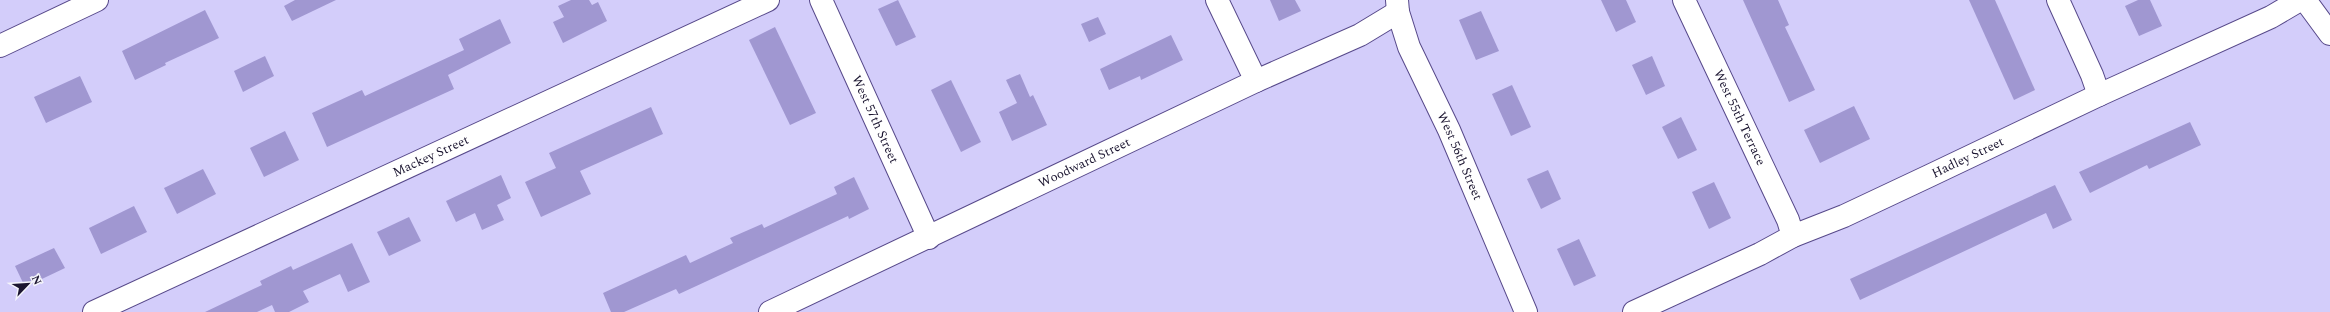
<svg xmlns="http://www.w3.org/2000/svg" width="2330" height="312" font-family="Spectral,serif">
<rect width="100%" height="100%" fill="#d3cdfa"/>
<!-- building -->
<g fill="#a097d1">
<path d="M295 0H336L292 21 284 6Z"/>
<path d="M571 0H589L592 5 598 2 607 21 563 43 553 22 564 17 558 6Z"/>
<path d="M898 0 916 37 896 46 878 9Z"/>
<path d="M1270 0H1295L1301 11 1279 21Z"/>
<path d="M1601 0H1626L1636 22 1616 32Z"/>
<path d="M1743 0H1778L1789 25 1785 27 1815 90 1789 102Z"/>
<path d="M1969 0H1995L2035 90 2014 100Z"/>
<path d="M2138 0H2150L2162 26 2139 36 2125 6Z"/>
<path d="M205 10 219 38 165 63 166 65 135 80 122 51Z"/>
<path d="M1481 11 1499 51 1476 60 1459 20Z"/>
<path d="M1098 17 1106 34 1089 42 1081 24Z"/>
<path d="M500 19 511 43 448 75 454 89 327 147 312 113 362 90 365 96 464 50 459 39Z"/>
<path d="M775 27 816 113 790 125 749 40Z"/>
<path d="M1171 35 1183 60 1141 80 1140 76 1109 90 1100 69Z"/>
<path d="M265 56 274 76 243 92 234 71Z"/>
<path d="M1652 56 1665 86 1646 95 1632 65Z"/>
<path d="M1020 74 1030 97 1033 95 1047 125 1012 141 999 112 1017 103 1006 80Z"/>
<path d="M80 76 92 102 46 123 34 97Z"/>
<path d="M951 80 981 142 961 152 931 90Z"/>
<path d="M1512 85 1531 127 1511 136 1492 94Z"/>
<path d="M1854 106 1870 139 1820 163 1804 130Z"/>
<path d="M651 107 663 134 580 171 591 194 541 217 525 182 556 168 549 153Z"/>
<path d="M1681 117 1697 150 1678 159 1662 127Z"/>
<path d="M2190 122 2201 145 2149 169 2147 165 2090 193 2079 172Z"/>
<path d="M285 131 299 160 264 177 250 148Z"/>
<path d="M203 169 216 194 177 214 164 188Z"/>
<path d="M1548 170 1561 199 1541 209 1527 179Z"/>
<path d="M501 175 511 198 497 205 504 220 482 230 475 213 456 222 446 201Z"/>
<path d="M854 177 869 209 849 219 848 216 679 294 676 289 624 312H611L603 293 686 255 690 263 733 243 730 238 762 224 764 228 837 194 834 187Z"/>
<path d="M1714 182 1731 218 1709 229 1692 192Z"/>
<path d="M2055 185 2072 220 2053 229 2046 213 1860 300 1850 279Z"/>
<path d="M134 206 147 232 101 254 89 228Z"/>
<path d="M409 217 421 241 389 256 377 232Z"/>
<path d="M1579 239 1596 276 1574 286 1557 249Z"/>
<path d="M352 243 370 282 348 292 340 274 303 291 309 302 289 312H275L272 305 257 312H205L262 285 260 281 291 266 293 270Z"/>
<path d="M54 248 65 268 25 287 15 266Z"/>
</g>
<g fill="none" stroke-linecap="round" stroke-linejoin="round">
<!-- minor casing -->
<g stroke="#57498a" stroke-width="24">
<g id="minor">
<path id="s1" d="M821 0 929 238"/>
<path d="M1217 0 1256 81"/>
<path id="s2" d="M1397 0 1398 12 1409 47 1449 130 1526 312"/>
<path id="s3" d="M1684 0 1788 220 1793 236"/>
<path d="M2058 0 2092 75 2099 95"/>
<path d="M2305 0 2330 34"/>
<path id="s4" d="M94 312 768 0"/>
<path id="s5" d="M770 312 1256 81 1360 35 1398 12"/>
<path id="s6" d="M1634 312 1760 254 1793 236 1844 216 1929 176 2099 95 2271 17 2300 0"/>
</g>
</g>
<!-- secondary casing -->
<g stroke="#57498a" stroke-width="24">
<path id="secondary" d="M0 46 97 0"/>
</g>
<!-- minor -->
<use href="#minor" stroke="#fff" stroke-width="22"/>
<!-- secondary -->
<use href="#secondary" stroke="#fff" stroke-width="22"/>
</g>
<g text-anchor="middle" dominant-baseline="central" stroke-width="3" stroke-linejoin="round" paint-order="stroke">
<!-- street labels -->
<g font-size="13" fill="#1b1530" stroke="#f4f4fb">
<text stroke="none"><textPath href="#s3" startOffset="130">West 55th Terrace</textPath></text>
<text stroke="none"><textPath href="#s1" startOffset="131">West 57th Street</textPath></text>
<text stroke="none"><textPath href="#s4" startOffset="371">Mackey Street</textPath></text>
<text stroke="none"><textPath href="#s2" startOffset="169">West 56th Street</textPath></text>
<text stroke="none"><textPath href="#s6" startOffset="368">Hadley Street</textPath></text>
<text stroke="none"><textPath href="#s5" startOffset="348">Woodward Street</textPath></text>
</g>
</g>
<!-- north arrow -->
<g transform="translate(28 284) rotate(65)" stroke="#f4f4fb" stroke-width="3" paint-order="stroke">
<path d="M0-3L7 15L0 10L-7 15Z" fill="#1b1530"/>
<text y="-6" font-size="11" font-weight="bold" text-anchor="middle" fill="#1b1530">N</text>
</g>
</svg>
